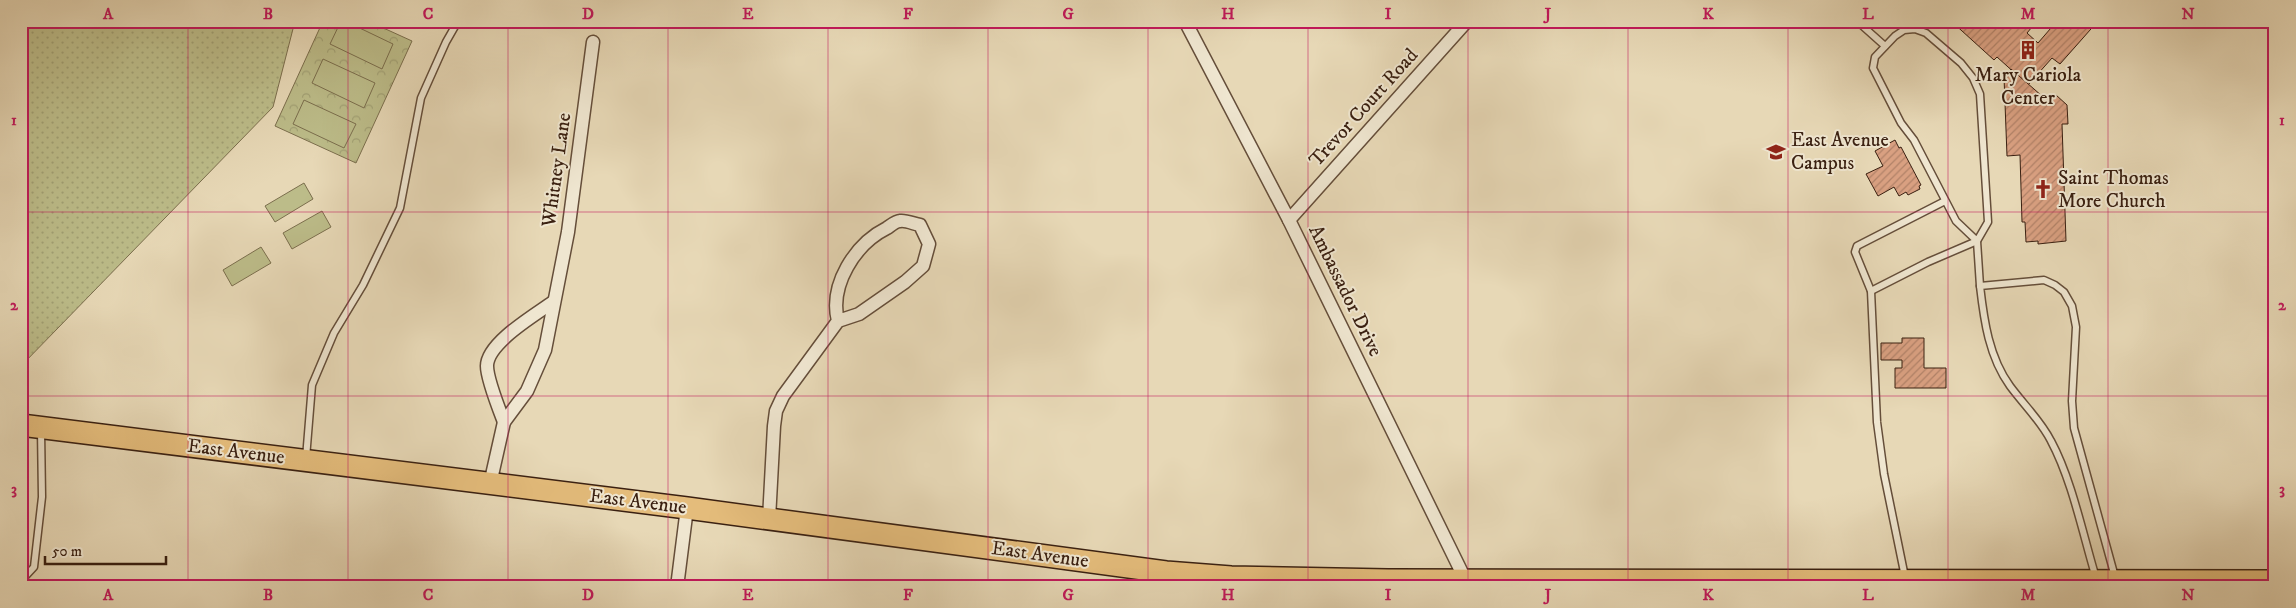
<svg xmlns="http://www.w3.org/2000/svg" width="2296" height="608" font-family="'IM FELL DW Pica',serif">
<defs>
<pattern id="grass-dots" width="8" height="8" patternUnits="userSpaceOnUse" patternTransform="scale(1.25)"><rect width="8" height="8" fill="#bcbc89"/><path d="M2 2h.1M6 6h.1" fill="none" stroke="#a2a175" stroke-width="1.8" stroke-linecap="round"/></pattern>
<pattern id="forest-crowns" width="20" height="18" patternUnits="userSpaceOnUse" patternTransform="scale(1.25)"><rect width="20" height="18" fill="#bcbc89"/><path d="M2 6a3 3 0 1 1 6 0M12 15a3 3 0 1 1 6 0" fill="none" stroke="#a2a175"/></pattern>
<pattern id="building-hatch" width="6" height="6" patternUnits="userSpaceOnUse" patternTransform="scale(1.25)"><rect width="6" height="6" fill="#d9a081"/><path d="M-1 1l2-2M0 6l6-6M5 7l2-2" fill="none" stroke="#b18268"/></pattern>
</defs>
<rect width="100%" height="100%" fill="#e7d8b6"/>
<filter id="stains"><feTurbulence type="fractalNoise" baseFrequency=".004" numOctaves="4"/><feColorMatrix values="0 0 0 0 .2 0 0 0 0 .09 0 0 0 0 .02 0 0 0 .5 -.17"/></filter>
<radialGradient id="worn" r=".72"><stop offset=".6" stop-color="#630" stop-opacity="0"/><stop offset="1" stop-color="#630" stop-opacity=".3"/></radialGradient>
<!-- grass -->
<path fill="url(#grass-dots)" stroke="#7b6e4d" d="M21 21H295L273 107 21 366Z"/>
<!-- forest -->
<path fill="url(#forest-crowns)" stroke="#7b6e4d" d="M323 21H368L412 41 356 163 275 126Z"/>
<!-- garden -->
<g fill="#bcbc89" stroke="#7b6e4d">
<path d="M341 21H345L393 44 382 69 330 44Z"/>
<path d="M323 59 375 83 364 108 312 83Z"/>
<path d="M304 100 356 124 344 148 293 124Z"/>
<path d="M304 183 313 199 275 222 265 206Z"/>
<path d="M322 211 331 227 292 249 283 233Z"/>
<path d="M261 247 271 263 232 286 223 270Z"/>
</g>
<!-- building -->
<g fill="url(#building-hatch)" stroke="#3a2011">
<path d="M990 21H1008L994 28Z"/>
<path d="M1951 21H2026L2032 27 2027 33 2038 43 2057 21H2098L2060 64 2052 58 2028 85 1997 57 1994 60Z"/>
<path d="M2011 69 2042 96 2056 95 2067 105 2068 124H2062L2066 241 2038 244V241L2026 242 2025 222H2022L2020 155 2007 156 2004 77Z"/>
<path d="M1895 140 1899 148 1901 147 1921 185 1919 186 1920 189 1908 195 1906 192 1899 196 1894 187 1878 196 1866 174 1883 166 1875 151Z"/>
<path d="M1902 338H1924V368H1946V388H1895V368H1902V360H1881V343H1902Z"/>
</g>
<g fill="none" stroke-linecap="round" stroke-linejoin="round">
<!-- service casing -->
<g stroke="#654e3a" stroke-width="9">
<g id="service">
<path d="M1857 21 1885 46"/>
<path d="M1977 241 1956 221 1914 140 1901 123 1873 68 1875 57 1895 36 1904 30 1915 29 1926 33 1961 63 1973 78 1980 94 1988 222 1977 241 1980 286"/>
<path d="M1871 291 1928 262 1977 241"/>
<path d="M306 458 312 385 334 333 363 285 400 208 421 98 446 42 458 21"/>
<path d="M1905 577 1884 474 1877 422 1871 291 1855 252 1857 246 1945 201"/>
<path d="M2096 578C2083 535 2072 480 2051 441 2041 421 2024 405 2010 386 1989 357 1984 321 1980 286L2044 280 2055 285 2064 292 2072 306 2076 327 2072 401 2074 428 2115 577"/>
<path d="M21 581 34 567 42 497 41 430"/>
</g>
</g>
<!-- minor casing -->
<g stroke="#654e3a" stroke-width="15">
<g id="minor">
<path d="M1185 21 1289 220 1466 581"/>
<path d="M1289 220 1467 21"/>
<path d="M504 422C499 409 487 379 487 366 487 343 535 315 553 302"/>
<path d="M490 484 504 422 527 391 545 350 568 232 593 42"/>
<path d="M769 519 774 426 776 411 783 396 838 321 859 314 905 282 923 266 929 244 920 225C914 224 906 220 900 221 896 221 890 226 887 228 855 244 829 285 838 321"/>
<path d="M677 587 687 508"/>
<path d="M1153 587 1166 572"/>
</g>
</g>
<!-- primary casing -->
<g stroke="#3a2011" stroke-width="24">
<path id="primary" d="M21 425 687 508 1166 572 1231 577 1388 580 2275 581"/>
</g>
<!-- service -->
<use href="#service" stroke="#efe6d0" stroke-width="6"/>
<!-- minor -->
<use href="#minor" stroke="#efe6d0" stroke-width="12"/>
<!-- primary -->
<use href="#primary" stroke="#e4bc7b" stroke-width="21"/>
</g>
<!-- grid -->
<path fill="none" stroke="#c2185b" stroke-width="1" stroke-opacity="0.55" d="M188 21V587M348 21V587M508 21V587M668 21V587M828 21V587M988 21V587M1148 21V587M1308 21V587M1468 21V587M1628 21V587M1788 21V587M1948 21V587M2108 21V587M21 212H2275M21 396H2275"/>
<!-- icons -->
<defs>
<g id="building-bare" transform="scale(1.5)"><path d="M-4-6H4V6H1V3H-1V6H-4ZM-2.5-4.3h1.7v1.8h-1.7ZM.8-4.3h1.7v1.8H.8ZM-2.5-1h1.7V.8h-1.7ZM.8-1h1.7V.8H.8Z" fill="#8f2418" stroke="#efe6d0" stroke-width="2.5" paint-order="stroke"/></g>
<g id="school-bare" transform="scale(1.5)"><path d="M0-5L7-2L0 1L-7-2ZM-4 1L0 2.5L4 1V4Q0 6-4 4Z" fill="#8f2418" stroke="#efe6d0" stroke-width="2.5" paint-order="stroke"/></g>
<g id="church-bare" transform="scale(1.5)"><path d="M-1.2-6h2.4v3.5h3.3v2.4h-3.3V6h-2.4V-.1h-3.3v-2.4h3.3Z" fill="#8f2418" stroke="#efe6d0" stroke-width="2.5" paint-order="stroke"/></g>
</defs>
<g fill-rule="evenodd">
<use href="#building-bare" x="2028" y="50"/>
<use href="#school-bare" x="1776" y="152"/>
<use href="#church-bare" x="2043" y="189"/>
</g>
<g text-anchor="middle" dominant-baseline="central" stroke-width="4" stroke-linejoin="round" paint-order="stroke">
<!-- poi labels -->
<g font-size="20" fill="#3a2011" stroke="#efe6d0" text-anchor="start">
<text x="2028" y="75" text-anchor="middle">Mary Cariola<tspan x="2028" dy="23">Center</tspan></text>
<text x="1791" y="140">East Avenue<tspan x="1791" dy="23">Campus</tspan></text>
<text x="2058" y="178">Saint Thomas<tspan x="2058" dy="23">More Church</tspan></text>
</g>
<!-- street labels -->
<g font-size="20" fill="#3a2011" stroke="#efe6d0">
<text transform="translate(1364 108) rotate(-48)">Trevor Court Road</text>
<text transform="translate(557 170) rotate(-82)">Whitney Lane</text>
<text transform="translate(1345 291) rotate(64)">Ambassador Drive</text>
<text transform="translate(236 452) rotate(7)">East Avenue</text>
<text transform="translate(638 502) rotate(7)">East Avenue</text>
<text transform="translate(1040 555) rotate(8)">East Avenue</text>
</g>
</g>
<!-- margin -->
<rect width="2296" height="608" fill="none" stroke="#e7d8b6" stroke-width="55"/>
<!-- scale -->
<path d="M45 556v8h121v-8" fill="none" stroke="#3a2011" stroke-width="2.5"/>
<text x="52" y="556" font-size="15" fill="#3a2011" stroke="#efe6d0" stroke-width="4" paint-order="stroke">50 m</text>
<rect x="28" y="28" width="2240" height="552" fill="none" stroke="#c2185b" stroke-width="2"/>
<g font-size="16" text-anchor="middle" font-weight="bold" fill="#c2185b">
<text x="108" y="19">A</text>
<text x="268" y="19">B</text>
<text x="428" y="19">C</text>
<text x="588" y="19">D</text>
<text x="748" y="19">E</text>
<text x="908" y="19">F</text>
<text x="1068" y="19">G</text>
<text x="1228" y="19">H</text>
<text x="1388" y="19">I</text>
<text x="1548" y="19">J</text>
<text x="1708" y="19">K</text>
<text x="1868" y="19">L</text>
<text x="2028" y="19">M</text>
<text x="2188" y="19">N</text>
<text x="14" y="125">1</text>
<text x="2282" y="125">1</text>
<text x="14" y="310">2</text>
<text x="2282" y="310">2</text>
<text x="14" y="494">3</text>
<text x="2282" y="494">3</text>
<text x="108" y="600">A</text>
<text x="268" y="600">B</text>
<text x="428" y="600">C</text>
<text x="588" y="600">D</text>
<text x="748" y="600">E</text>
<text x="908" y="600">F</text>
<text x="1068" y="600">G</text>
<text x="1228" y="600">H</text>
<text x="1388" y="600">I</text>
<text x="1548" y="600">J</text>
<text x="1708" y="600">K</text>
<text x="1868" y="600">L</text>
<text x="2028" y="600">M</text>
<text x="2188" y="600">N</text>
</g>
<rect width="100%" height="100%" filter="url(#stains)"/>
<rect width="100%" height="100%" fill="url(#worn)"/>
</svg>
